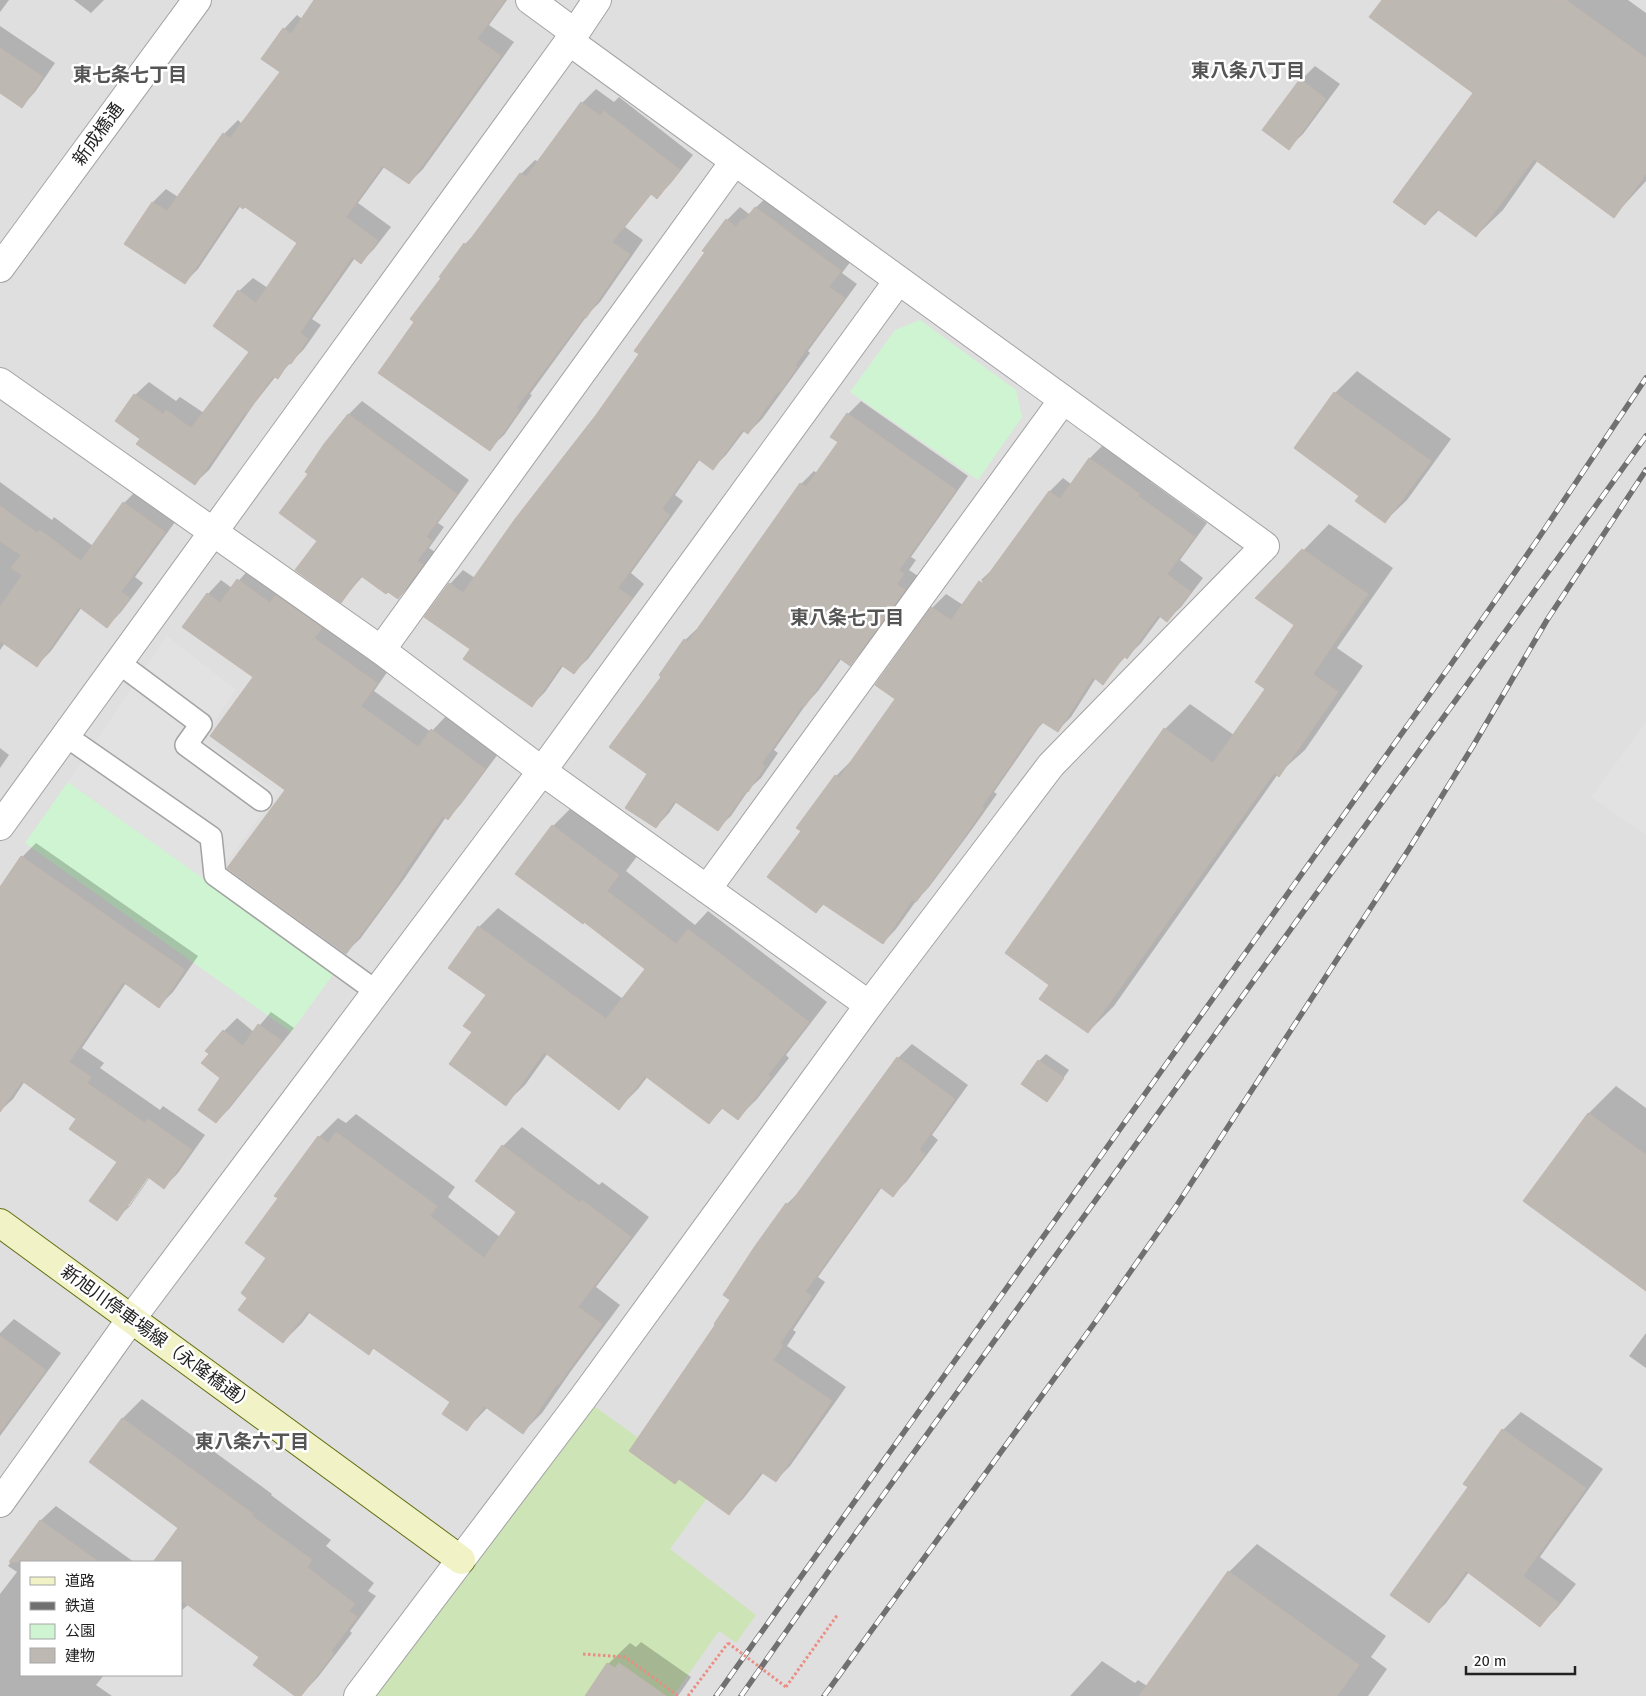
<svg xmlns="http://www.w3.org/2000/svg" width="1646" height="1696" font-family="'Fira Sans','Noto Sans JP',sans-serif">
<rect width="100%" height="100%" fill="#f1efea"/>
<!-- residential -->
<path fill="#e0dfdf" fill-rule="evenodd" d="M0 0H1646V1696H0ZM21 1562H181V1675H21Z"/>
<!-- grass -->
<path fill="#cde4b7" d="M583 1398 712 1491 670 1549 756 1615 736 1643 719 1631 673 1696H666L619 1663 615 1668 607 1664 591 1687 598 1692 596 1696H358Z"/>
<!-- park -->
<g fill="#cef4d1">
<path d="M920 320 1016 390 1022 417 978 480 850 392 895 330Z"/>
<path d="M68 782 335 972 291 1032 25 843Z"/>
</g>
<!-- parking -->
<g fill="#e2e2e2">
<path d="M167 636 236 690 202 739 277 792 211 884 68 782Z"/>
<path d="M1646 722V835L1591 797Z"/>
</g>
<!-- shadow -->
<g fill="#0003" fill-rule="evenodd">
<path d="M0 0H9L0 12Z"/>
<path d="M74 0H104L91 13Z"/>
<path d="M316 0H507L489 25 514 42 423 169 409 183 385 166 358 203 391 227 374 249 361 262 355 258 312 319 321 325 304 349 277 377 276 376 254 404 209 470 195 483 142 438 135 395 149 382 176 401 180 397 204 413 251 352 239 291 253 278 268 288 299 243 245 206 241 205 198 269 185 282 126 243 153 202 166 189 178 197 224 134 238 120 242 124 282 71 284 29 297 15 302 19Z"/>
<path d="M1383 0H1628L1646 13V181L1614 216 1538 160 1503 210 1476 236 1440 209 1425 224 1474 93Z"/>
<path d="M0 26 55 63 35 92 22 106 0 91Z"/>
<path d="M1315 66 1340 84 1303 134 1288 148 1301 80Z"/>
<path d="M596 89 614 102 619 97 693 155 671 183 657 197 652 193 625 227 643 240 600 302 589 313 530 394 532 395 504 435 489 449 416 322 465 244 478 231 521 174 535 160 539 162 582 103Z"/>
<path d="M770 194 854 257 842 273 857 284 808 351 810 353 762 419 748 433 745 430 726 455 713 468 700 459 675 495 683 501 631 573 644 584 588 659 574 672 563 666 545 692 532 705 471 648 450 584 463 570 475 578 597 416 640 354 727 220 740 207 749 214Z"/>
<path d="M1357 371 1451 439 1407 500 1385 521 1361 496 1296 448 1335 393Z"/>
<path d="M362 401 469 480 438 523 444 527 429 548 435 552 411 585 398 598 363 576 341 601 318 541 310 473 348 415Z"/>
<path d="M861 401 968 476 911 557 916 560 909 570 918 576 863 651 850 664 842 658 818 691 807 703 774 750 778 753 761 778 750 788 731 816 717 829 677 801 669 813 656 827 649 774 663 677 685 640 699 627 801 484 814 471 817 473 840 442 848 414Z"/>
<path d="M1103 445 1152 480 1151 482 1207 523 1180 560 1203 578 1181 607 1167 620 1161 616 1141 643 1127 657 1126 656 1102 683 1096 678 1071 717 1058 730 1044 722 1039 727 994 792 997 794 970 832 929 887 916 901 896 929 883 943 825 903 816 912 803 831 836 776 850 762 851 763 897 699 932 608 946 594 963 605 980 581V583L988 585 981 580 994 568 1050 491 1063 478 1071 484 1090 458Z"/>
<path d="M0 482 52 520 54 517 93 546 124 503 138 489 178 518 135 577 143 583 121 612 107 626 82 607 51 651 37 665 5 643 0 650Z"/>
<path d="M1329 524 1393 568 1337 648 1363 666 1305 750 1278 774 1114 1006 1088 1032 1051 984 1165 729 1190 704 1234 735 1267 688 1296 625 1257 598Z"/>
<path d="M252 566 390 668 374 691 431 732 446 716 498 754 461 804 448 818 446 817 404 879 360 939 346 952 287 790 255 677 208 594 221 580 232 588Z"/>
<path d="M0 748 9 755 0 768Z"/>
<path d="M572 807 638 855 626 871 695 925 708 911 827 1002 786 1055 789 1058 757 1099 738 1118 723 1108 709 1122 648 1076 638 1089 619 1108 548 1053 525 1085 505 1104 473 1032 487 995 479 927 498 908 623 999 646 969 553 826Z"/>
<path d="M36 843 198 956 173 992 159 1006 126 983 82 1048 104 1063 100 1068 160 1110 163 1106 205 1135 178 1173 164 1187 150 1177 130 1206 116 1219 118 1162 78 1118 25 1081 13 1099 0 1111V889L22 857ZM150 1171 152 1173 129 1206H126Z"/>
<path d="M271 1012 294 1028 229 1109 216 1122 222 1078 224 1031 237 1018 254 1032Z"/>
<path d="M912 1044 968 1085 932 1135 938 1140 907 1181 893 1195 882 1187 818 1277 825 1282 793 1330 796 1332 787 1346 846 1387 790 1466 776 1480 764 1472 743 1499 729 1513 717 1324 787 1204 801 1190 898 1058Z"/>
<path d="M1046 1054 1069 1070 1053 1093 1046 1100 1039 1061Z"/>
<path d="M1616 1086 1646 1108V1290L1525 1201 1589 1113Z"/>
<path d="M356 1114 455 1187 448 1197 500 1237 518 1212 503 1146 522 1127 599 1185 602 1182 649 1217 596 1287 620 1305 571 1371 542 1413 523 1432 487 1408 467 1429 452 1401 374 1348 369 1353 310 1312 302 1323 283 1342 249 1297 268 1258 280 1198 319 1137 338 1118 346 1123Z"/>
<path d="M14 1319 61 1353 0 1436V1333Z"/>
<path d="M1646 1333V1368L1629 1356Z"/>
<path d="M142 1399 272 1494 271 1495 331 1540 326 1546 374 1583 368 1591 376 1596 350 1631 352 1633 318 1677 300 1696H297L260 1657 189 1604 181 1611V1562H155L180 1528 122 1419Z"/>
<path d="M1521 1412 1603 1469 1540 1557 1576 1584 1557 1608 1539 1626 1469 1572 1446 1603 1428 1621 1470 1487 1503 1430Z"/>
<path d="M56 1506 134 1562H21V1675H104L96 1685 112 1696H0V1594L17 1572 8 1566 41 1520Z"/>
<path d="M1257 1544 1386 1636 1371 1657 1387 1669 1368 1696H1070L1102 1661 1135 1683 1138 1680 1147 1686 1229 1572Z"/>
<path d="M641 1642 691 1677 678 1696H597L608 1664 630 1643 636 1647Z"/>
</g>
<!-- building -->
<g fill="#beb8b3" stroke="#c1b6ae">
<path d="M314 0H505L477 39 501 56 409 184 382 166 346 217 378 241 361 264 352 257 300 333 308 339 291 364 289 362 278 379 273 376 246 414 245 413 195 485 136 444 140 439 115 421 134 394 163 414 166 410 191 428 249 352 213 326 238 290 256 303 297 243 245 207 243 209 238 205 185 284 124 244 152 202 167 211 223 133 230 138 280 72 261 59 283 28 291 34Z"/>
<path d="M1382 0H1566L1646 58V174L1614 218 1534 159 1476 237 1437 209 1425 225 1393 202 1473 93 1369 17Z"/>
<path d="M0 48 43 77 22 108 0 93Z"/>
<path d="M1300 79 1326 99 1289 150 1262 130Z"/>
<path d="M581 102 600 116 604 111 680 170 657 199 651 194 612 242 630 254 586 318 584 317 516 408 519 410 490 451 378 373 414 322 410 319 441 278 439 277 464 243 466 245 520 173 526 177Z"/>
<path d="M755 207 841 271 829 287 845 298 795 365 797 367 780 392 778 391 748 434 742 430 713 470 698 459 662 509 670 515 618 588 632 598 574 674 561 665 532 707 463 659 470 649 424 617 449 583 463 593 515 519 596 415 639 354 634 351 705 252 702 251 726 219 736 227 742 219 744 221Z"/>
<path d="M1334 392 1431 461 1385 523 1355 501 1359 496 1294 448Z"/>
<path d="M847 413 956 490 899 570 904 574 897 584 905 590 850 666 839 658 805 706 803 705 761 764 765 766 748 792 746 791 718 831 674 801 656 828 625 808 647 774 609 747 661 677 659 675 684 639 688 642 800 483 806 487 838 442 830 437Z"/>
<path d="M348 414 457 494 426 537 432 541 417 561 423 565 398 599 388 592 386 594 361 576 341 603 295 570 317 541 279 513 308 474 305 472 324 444Z"/>
<path d="M1089 458 1140 494 1138 496 1195 537 1167 574 1191 592 1167 622 1158 615 1127 659 1124 656 1103 685 1093 677 1058 732 1042 722 1031 737 1030 736 982 806 984 808 957 847 916 902 912 900 883 944 823 904 816 913 767 877 801 831 796 828 835 775 839 778 895 699 875 685 931 607 951 620 979 581 982 583 1049 491 1060 499Z"/>
<path d="M123 502 165 532 121 592 130 598 107 628 79 607 37 667 0 641V607L22 575 11 568 21 555 0 541V506L37 533 40 530 81 561Z"/>
<path d="M1302 549 1368 594 1313 674 1338 692 1279 777 1274 773 1088 1033 1039 999 1049 985 1005 953 1164 728 1213 763 1265 689 1255 682 1294 625 1255 598Z"/>
<path d="M237 579 270 603 276 595 322 628 314 638 377 683 361 706 418 747 431 729 485 769 448 820 443 816 407 868 391 894 346 954 227 868 285 790 210 736 253 677 182 627 207 593 220 603Z"/>
<path d="M552 825 619 875 607 891 676 944 688 929 809 1022 768 1075 771 1077 738 1120 722 1108 709 1124 645 1076 619 1110 544 1052 506 1106 449 1064 472 1032 463 1026 486 995 448 968 478 926 606 1019 645 969 584 922 583 924 515 874Z"/>
<path d="M21 856 185 970 159 1008 123 982 69 1062 91 1077 87 1083 145 1123 148 1119 192 1150 164 1189 148 1177 117 1221 89 1201 117 1162 69 1129 76 1119 22 1081 0 1112V887Z"/>
<path d="M258 1024 282 1041 216 1123 198 1110 220 1078 201 1063 209 1054 205 1051 223 1030 243 1046Z"/>
<path d="M897 1057 955 1099 919 1150 925 1154 893 1197 880 1187 805 1292 812 1296 780 1344 783 1346 773 1360 832 1401 776 1482 761 1472 729 1515 679 1479 675 1484 629 1451 715 1325 714 1324 730 1300 723 1295 755 1246 786 1203 789 1205Z"/>
<path d="M1038 1060 1064 1078 1047 1102 1021 1084Z"/>
<path d="M1588 1113 1646 1155V1291L1523 1201Z"/>
<path d="M336 1132 437 1206 430 1216 484 1258 516 1212 475 1181 502 1145 580 1203 582 1200 631 1237 578 1307 602 1324 558 1385 557 1384 523 1434 484 1406 467 1431 442 1414 450 1402 373 1348 369 1355 307 1311 283 1343 238 1310 247 1298 241 1293 266 1258 245 1243 278 1198 274 1196 318 1136 328 1143Z"/>
<path d="M0 1336 46 1370 0 1432Z"/>
<path d="M122 1418 253 1514 252 1516 312 1560 307 1567 355 1604 349 1611 357 1617 331 1651 334 1653 301 1696H295L253 1665 259 1657 181 1600V1562H153L178 1528 89 1462Z"/>
<path d="M1502 1429 1586 1488 1523 1576 1559 1603 1540 1627 1466 1571 1429 1623 1390 1595 1468 1487 1463 1484Z"/>
<path d="M40 1520 99 1562H9Z"/>
<path d="M1228 1571 1359 1665 1337 1696H1139Z"/>
<path d="M607 1663 615 1668 619 1663 666 1696H585Z"/>
</g>
<g fill="none" stroke-linecap="round" stroke-linejoin="round">
<!-- service casing -->
<g stroke="#a3a3a3" stroke-width="24">
<g id="service">
<path d="M119 663 201 724 186 745 261 800"/>
<path d="M66 736 211 837 215 875 377 992"/>
</g>
</g>
<!-- minor casing -->
<g stroke="#a3a3a3" stroke-width="30">
<g id="minor">
<path d="M530 0 575 33"/>
<path d="M0 382 381 650 542 771 869 1005"/>
<path d="M381 650 734 162"/>
<path d="M0 826 575 33 597 0"/>
<path d="M707 889 1063 400"/>
<path d="M0 1503 131 1319 542 771 898 281"/>
<path d="M358 1696 583 1398 869 1005 1051 765 1265 546 569 41"/>
</g>
</g>
<!-- tertiary casing -->
<g stroke="#a3a3a3" stroke-width="30">
<path id="tertiary" d="M0 268 197 0"/>
</g>
<!-- secondary casing -->
<g stroke="#646f13" stroke-width="30">
<path id="secondary" d="M0 1223 461 1560"/>
</g>
<!-- path -->
<g stroke="#ea8d82" stroke-width="3" stroke-dasharray="2.5 2.5" stroke-linecap="butt">
<path d="M583 1654 625 1657 678 1696"/>
<path d="M786 1687 838 1614"/>
<path d="M688 1696 728 1643"/>
</g>
<!-- service -->
<use href="#service" stroke="#fff" stroke-width="21"/>
<!-- minor -->
<use href="#minor" stroke="#fff" stroke-width="28"/>
<!-- tertiary -->
<use href="#tertiary" stroke="#fff" stroke-width="28"/>
<!-- secondary -->
<use href="#secondary" stroke="#f1f3c6" stroke-width="28"/>
<!-- rail casing -->
<g stroke="#707070" stroke-width="5.5">
<g id="rail">
<path d="M716 1696 1452 663 1538 539 1646 378"/>
<path d="M741 1696 835 1562 1646 436"/>
<path d="M824 1696 1096 1321 1177 1205 1409 849 1473 746 1547 620 1646 470"/>
</g>
</g>
<!-- rail -->
<use href="#rail" stroke="#fff" stroke-width="4" stroke-dasharray="11" stroke-linecap="butt"/>
<!-- path-bridge -->
<path stroke="#ea8d82" stroke-width="3" stroke-dasharray="2.5 2.5" stroke-linecap="butt" d="M728 1643 786 1687"/>
</g>
<g text-anchor="middle" dominant-baseline="central" stroke-width="5" stroke-linejoin="round" paint-order="stroke">
<!-- street labels -->
<g font-size="18" fill="#222" stroke="#fff">
<text transform="translate(98 134) rotate(-54)">新成橋通</text>
<text transform="translate(158 1338) rotate(36)">新旭川停車場線（永隆橋通）</text>
</g>
<!-- neighbourhood labels -->
<g font-size="19" font-weight="bold" fill="#555" stroke="#fff">
<text x="1248" y="70">東八条八丁目</text>
<text x="130" y="74">東七条七丁目</text>
<text x="847" y="617">東八条七丁目</text>
<text x="252" y="1441">東八条六丁目</text>
</g>
</g>
<!-- legend -->
<rect x="20" y="1561" width="162" height="115" fill="#ffffff" stroke="#a7a7a7"/>
<rect x="30" y="1577" width="25" height="8" fill="#f1f3c6" stroke="#a7a7a7"/>
<text x="65" y="1586" font-size="15" fill="#222222">道路</text>
<rect x="30" y="1602" width="25" height="8" fill="#707070" stroke="#a7a7a7"/>
<text x="65" y="1611" font-size="15" fill="#222222">鉄道</text>
<rect x="30" y="1624" width="25" height="15" fill="#cef4d1" stroke="#a7a7a7"/>
<text x="65" y="1636" font-size="15" fill="#222222">公園</text>
<rect x="30" y="1648" width="25" height="15" fill="#beb8b3" stroke="#a7a7a7"/>
<text x="65" y="1661" font-size="15" fill="#222222">建物</text>
<!-- scale -->
<path d="M1466 1666v8h109v-8" fill="none" stroke="#222222" stroke-width="2.5"/>
<text x="1474" y="1666" font-size="15" fill="#222222" stroke="#ffffff" stroke-width="4" paint-order="stroke">20 m</text>
</svg>
